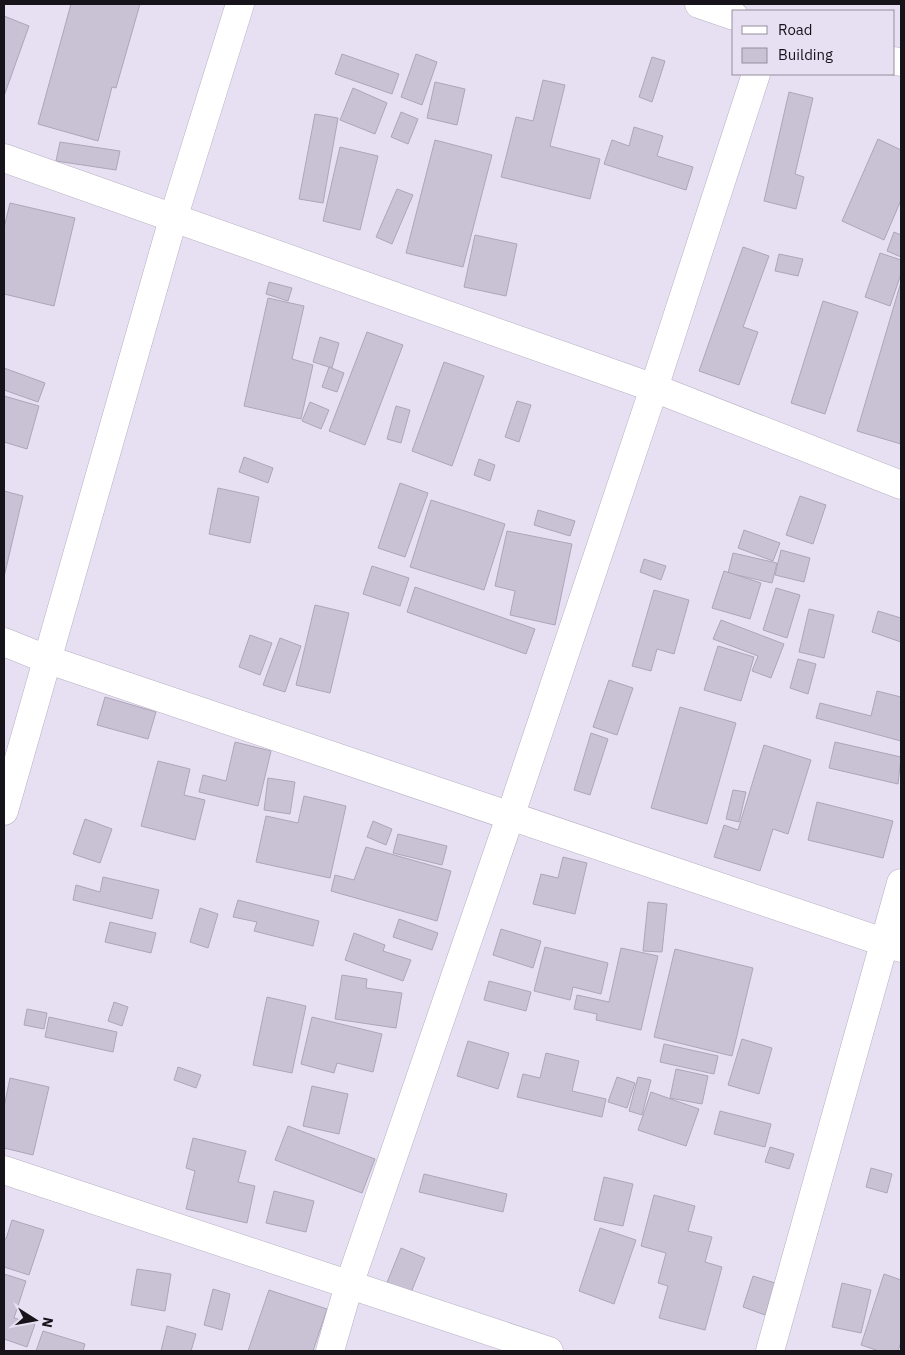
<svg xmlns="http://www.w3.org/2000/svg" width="905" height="1355" font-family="'IBM Plex Sans',sans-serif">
<rect width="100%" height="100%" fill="#e7e0f3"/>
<!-- building -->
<g fill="#c9c2d5" stroke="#ada6b8">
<path d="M71 4H140L116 88 112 87 98 141 38 124Z"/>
<path d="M4 16 29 26 4 96Z"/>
<path d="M342 54 399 74 392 94 335 74Z"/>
<path d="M416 54 437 62 422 105 401 97Z"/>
<path d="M652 57 665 61 652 102 639 97Z"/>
<path d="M543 80 565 85 550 146 600 159 590 199 501 177 516 117 533 121Z"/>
<path d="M435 82 465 89 457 125 427 118Z"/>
<path d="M353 88 387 103 375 134 340 120Z"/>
<path d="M789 92 813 98 795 174 804 177 796 209 764 201Z"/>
<path d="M401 112 418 119 408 144 391 137Z"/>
<path d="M315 114 338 118 323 203 299 199Z"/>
<path d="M634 127 663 136 657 156 693 167 686 190 604 164 612 140 629 146Z"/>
<path d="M878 139 901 150V200L884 240 842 221Z"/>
<path d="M435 140 492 155 463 267 406 253Z"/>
<path d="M60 142 120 151 116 170 56 161Z"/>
<path d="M340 147 378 156 360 230 323 221Z"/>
<path d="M397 189 413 195 392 244 376 237Z"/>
<path d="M10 203 75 218 54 306 4 294V228Z"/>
<path d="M894 232 901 235V257L887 251Z"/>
<path d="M475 235 517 244 506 296 464 287Z"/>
<path d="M743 247 769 256 743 327 758 332 739 385 699 371Z"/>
<path d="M880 253 901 260V274L890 306 865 297Z"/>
<path d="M779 254 803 259 798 276 775 271Z"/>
<path d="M269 282 292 288 288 301 266 294Z"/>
<path d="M901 282V444L857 431Z"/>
<path d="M268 298 304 306 292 359 313 365 301 419 244 406Z"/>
<path d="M823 301 858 312 825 414 791 403Z"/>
<path d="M367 332 403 345 365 445 329 431Z"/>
<path d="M320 337 339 343 332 368 313 362Z"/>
<path d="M444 362 484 376 452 466 412 451Z"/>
<path d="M329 367 344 373 337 392 322 387Z"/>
<path d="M4 368 45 383 38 402 4 390Z"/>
<path d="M4 396 39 406 27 449 4 442Z"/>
<path d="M517 401 531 405 519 442 505 437Z"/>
<path d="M310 402 329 410 321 429 302 421Z"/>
<path d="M396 406 410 410 401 443 387 439Z"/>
<path d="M244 457 273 468 268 483 239 472Z"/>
<path d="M479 459 495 465 490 481 474 475Z"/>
<path d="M400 483 428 493 405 557 378 548Z"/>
<path d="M218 488 259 497 250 543 209 534Z"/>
<path d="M4 491 23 496 4 577Z"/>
<path d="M800 496 826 505 813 544 786 535Z"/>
<path d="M431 500 505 524 484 590 410 567Z"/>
<path d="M538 510 575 521 570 536 534 525Z"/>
<path d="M744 530 780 543 773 561 738 548Z"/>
<path d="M507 531 572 544 555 625 510 615 515 591 495 586Z"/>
<path d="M781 550 810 558 804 582 775 575Z"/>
<path d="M733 553 777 563 772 583 728 573Z"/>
<path d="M644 559 666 566 661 580 640 572Z"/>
<path d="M372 566 409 578 400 606 363 594Z"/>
<path d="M724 571 761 583 750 619 712 608Z"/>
<path d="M415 587 535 629 526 654 407 612Z"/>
<path d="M776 588 800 595 787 638 763 630Z"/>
<path d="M654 590 689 600 674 654 657 649 651 671 632 666Z"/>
<path d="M315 605 349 613 330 693 296 685Z"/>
<path d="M809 609 834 615 824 658 799 652Z"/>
<path d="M878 611 901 618V642L872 632Z"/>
<path d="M721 620 784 644 771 678 752 671 758 656 713 639Z"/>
<path d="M250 635 272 643 260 675 239 667Z"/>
<path d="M280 638 301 646 285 692 263 685Z"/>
<path d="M718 646 754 657 741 701 704 690Z"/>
<path d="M798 659 816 664 808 694 790 688Z"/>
<path d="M609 680 633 688 617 735 593 727Z"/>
<path d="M877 691 901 697V741L816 718 820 703 871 716Z"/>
<path d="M105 697 156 712 148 739 97 725Z"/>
<path d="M680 707 736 723 707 824 651 808Z"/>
<path d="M591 733 608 739 590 795 574 790Z"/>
<path d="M235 742 271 751 258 806 199 792 203 775 226 781Z"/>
<path d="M835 742 901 757 898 784 829 768Z"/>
<path d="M764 745 811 760 788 834 773 829 760 871 714 857 724 825 738 830Z"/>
<path d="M158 761 190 769 184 795 205 800 195 840 141 826Z"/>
<path d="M268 778 295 782 290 814 264 810Z"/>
<path d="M733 790 746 792 739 822 726 819Z"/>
<path d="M304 796 346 806 330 878 256 862 266 816 298 823Z"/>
<path d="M817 802 893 821 883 858 808 840Z"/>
<path d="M85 819 112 829 100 863 73 854Z"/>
<path d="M373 821 392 829 386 845 367 837Z"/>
<path d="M398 834 447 846 442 865 393 853Z"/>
<path d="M366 847 451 871 437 921 331 891 335 875 354 880Z"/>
<path d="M563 857 587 863 575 914 533 904 541 874 558 878Z"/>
<path d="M103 877 159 890 152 919 73 900 76 885 100 892Z"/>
<path d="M238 900 319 921 313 946 254 931 257 922 233 917Z"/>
<path d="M648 902 667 904 662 952 643 951Z"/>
<path d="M200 908 218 914 208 948 190 942Z"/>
<path d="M399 919 438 933 432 950 393 937Z"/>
<path d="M110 922 156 933 151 953 105 942Z"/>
<path d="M501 929 541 941 533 968 493 955Z"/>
<path d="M354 933 385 945 383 951 411 960 403 981 345 960Z"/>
<path d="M545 947 608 963 601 994 573 987 570 1000 534 991Z"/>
<path d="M621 948 658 956 641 1030 596 1020 597 1014 574 1009 577 995 609 1002Z"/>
<path d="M675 949 753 968 732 1056 654 1037Z"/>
<path d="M342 975 367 979 366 988 402 993 396 1028 335 1019Z"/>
<path d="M489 981 531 992 526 1011 484 1000Z"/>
<path d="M267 997 306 1006 292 1073 253 1065Z"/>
<path d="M114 1002 128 1007 122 1026 108 1021Z"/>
<path d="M27 1009 47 1013 44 1029 24 1025Z"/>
<path d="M49 1017 117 1032 113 1052 45 1037Z"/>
<path d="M312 1017 382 1034 373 1072 337 1063 334 1073 301 1064Z"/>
<path d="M742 1039 772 1048 759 1094 728 1085Z"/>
<path d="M468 1041 509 1053 498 1089 457 1076Z"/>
<path d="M664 1044 718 1056 714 1074 660 1062Z"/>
<path d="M546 1053 579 1061 572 1091 606 1099 602 1117 517 1097 523 1074 540 1078Z"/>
<path d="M178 1067 201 1075 196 1088 174 1080Z"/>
<path d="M676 1069 708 1076 702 1104 670 1098Z"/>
<path d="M617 1077 635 1083 627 1108 608 1102Z"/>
<path d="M638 1077 651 1080 642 1115 629 1111Z"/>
<path d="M10 1078 49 1087 33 1155 4 1148V1107Z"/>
<path d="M312 1086 348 1094 339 1134 303 1126Z"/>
<path d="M651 1092 699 1109 686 1146 638 1130Z"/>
<path d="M720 1111 771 1124 765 1147 714 1134Z"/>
<path d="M288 1126 375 1159 362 1193 275 1160Z"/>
<path d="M193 1138 246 1151 238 1182 255 1186 247 1223 186 1209 195 1171 186 1168Z"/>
<path d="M770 1147 794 1154 789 1169 765 1162Z"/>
<path d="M871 1168 892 1174 887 1193 866 1187Z"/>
<path d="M424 1174 507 1194 503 1212 419 1192Z"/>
<path d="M604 1177 633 1184 623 1226 594 1220Z"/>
<path d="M274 1191 314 1201 306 1232 266 1223Z"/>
<path d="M654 1195 695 1206 688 1231 712 1237 705 1262 722 1267 705 1330 659 1318 668 1286 658 1283 666 1253 641 1246Z"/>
<path d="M12 1220 44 1230 29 1275 4 1267V1239H6Z"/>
<path d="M600 1228 636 1240 614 1304 579 1291Z"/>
<path d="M401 1248 425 1258 410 1295 386 1285Z"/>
<path d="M137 1269 171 1274 165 1311 131 1305Z"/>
<path d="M4 1274 26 1281 14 1318 35 1324 27 1347 4 1339Z"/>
<path d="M884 1274 901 1280V1342L898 1351H879L861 1345Z"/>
<path d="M753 1276 775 1283 765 1315 743 1307Z"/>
<path d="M842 1283 871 1290 861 1333 832 1327Z"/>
<path d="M213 1289 230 1294 222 1330 204 1325Z"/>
<path d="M269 1290 327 1309 313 1351H248Z"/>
<path d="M167 1326 196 1334 191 1351H161Z"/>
<path d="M43 1331 85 1344 83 1351H36Z"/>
</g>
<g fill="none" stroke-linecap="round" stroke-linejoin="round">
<!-- minor casing -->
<g stroke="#b6afc2" stroke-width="29">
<g id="minor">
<path d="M4 158 654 388 901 485"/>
<path d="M4 642 46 659 901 948"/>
<path d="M4 1170 549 1351"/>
<path d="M330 1351 349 1285 510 817 654 388 756 74"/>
<path d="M770 1351 901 883"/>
</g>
</g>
<!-- major casing -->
<g stroke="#b6afc2" stroke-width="29">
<g id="major">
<path d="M699 4 734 16"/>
<path d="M894 61 901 62"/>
<path d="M4 811 173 219 240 4"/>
</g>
</g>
<!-- minor -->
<use href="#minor" stroke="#fff" stroke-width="28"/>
<!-- major -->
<use href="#major" stroke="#fff" stroke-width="28"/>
</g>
<!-- border -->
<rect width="905" height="1355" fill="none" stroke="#16131a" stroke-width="10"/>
<!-- legend -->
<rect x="732" y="10" width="162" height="65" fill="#e7e0f3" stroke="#938e9c"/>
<rect x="742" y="26" width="25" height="8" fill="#ffffff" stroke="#938e9c"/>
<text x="778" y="35" font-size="15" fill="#16131a">Road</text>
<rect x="742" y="48" width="25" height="15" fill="#c9c2d5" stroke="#938e9c"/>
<text x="778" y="60" font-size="15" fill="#16131a">Building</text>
<!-- north arrow -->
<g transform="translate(35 1320) rotate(101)" stroke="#e7e0f3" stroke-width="4" paint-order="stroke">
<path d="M0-4L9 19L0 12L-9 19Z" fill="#16131a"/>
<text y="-8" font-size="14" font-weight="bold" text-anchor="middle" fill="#16131a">N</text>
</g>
</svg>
